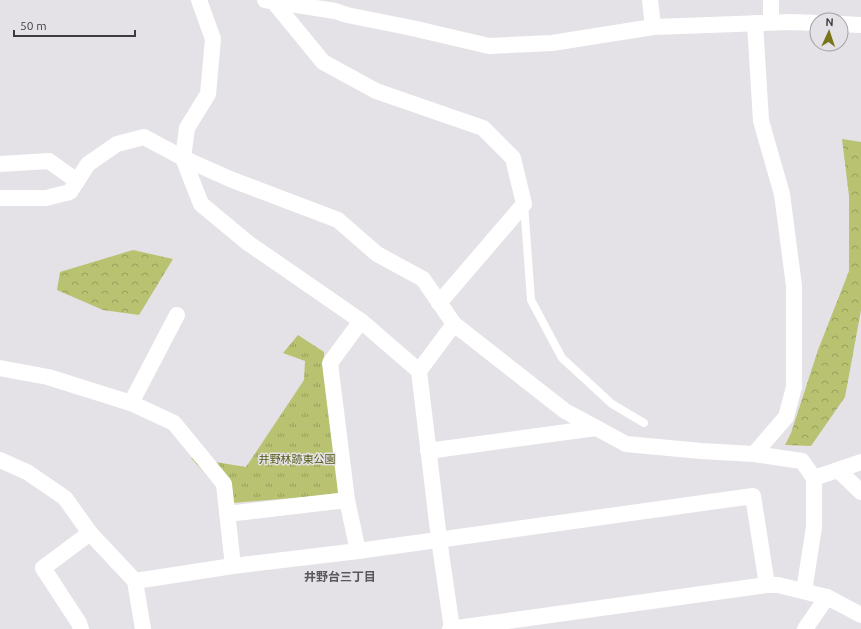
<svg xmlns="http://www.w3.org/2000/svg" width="861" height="629" font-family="Ubuntu,'Noto Sans JP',sans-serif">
<defs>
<pattern id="forest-crowns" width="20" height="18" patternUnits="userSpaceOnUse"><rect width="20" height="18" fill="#b9c271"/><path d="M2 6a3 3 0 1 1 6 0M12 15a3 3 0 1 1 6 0" fill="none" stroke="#989f5e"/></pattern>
<pattern id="park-tufts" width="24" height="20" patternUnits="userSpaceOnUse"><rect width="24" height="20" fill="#b9c271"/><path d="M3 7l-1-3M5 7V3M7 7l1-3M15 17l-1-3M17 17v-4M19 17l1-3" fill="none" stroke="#989f5e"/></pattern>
</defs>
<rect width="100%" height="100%" fill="#e4e2e7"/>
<!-- forest -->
<g fill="url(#forest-crowns)">
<path d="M842 139 861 142V310L845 397 811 446 785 445 791 433 818 350 849 271V196Z"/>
<path d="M133 250 173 259 139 315 103 310 57 290 60 272Z"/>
</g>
<!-- park -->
<path fill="url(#park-tufts)" d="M298 335 324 352 325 377 339 494 232 503 191 458 246 467 304 380 305 361 283 353Z"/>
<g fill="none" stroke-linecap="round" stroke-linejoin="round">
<!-- lane -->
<path stroke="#fff" stroke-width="8" d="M524 204 531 300 562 358 612 404 644 423"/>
<!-- street -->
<g stroke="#fff" stroke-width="16">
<path d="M199 0 213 39 208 94 187 128 183 158 230 179 338 220 377 254 423 279 454 324 565 411 626 444 701 451 754 454 802 461 814 478V527L804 591"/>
<path d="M265 0 335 11 347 15 412 28 489 46 552 43 653 27 791 22 817 23"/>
<path d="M650 0 653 27"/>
<path d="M273 1 323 62 376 91 483 128 513 158 524 204 439 303"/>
<path d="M771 22V0"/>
<path d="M841 24 861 25"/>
<path d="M0 164 49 161 77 181"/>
<path d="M0 198H46L70 192 88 164 117 144 144 137 183 158 201 204 248 243 361 321 419 371 439 539 452 629"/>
<path d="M0 368 48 377 131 403 174 423 224 484 233 566"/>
<path d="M419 371 454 324"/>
<path d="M131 403 177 315"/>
<path d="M428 451 596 428"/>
<path d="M754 454 786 417 794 387V286L782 194 761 121 755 23"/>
<path d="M0 460 27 472 65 498 90 533 135 581 143 629"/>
<path d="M838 470 861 492"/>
<path d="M814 478 861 462"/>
<path d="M227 514 347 500"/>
<path d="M358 551 347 500 330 363 361 321"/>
<path d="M135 581 233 566 358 551 753 496 767 585"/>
<path d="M81 629 79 623 43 568 90 533"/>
<path d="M450 629 767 585H778L827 597 861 615"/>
<path d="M805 629 827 597"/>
</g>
</g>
<g text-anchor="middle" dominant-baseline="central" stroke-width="3" stroke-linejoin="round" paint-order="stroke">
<!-- park labels -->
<g font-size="11" fill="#545a14" stroke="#e4e2e7">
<text x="297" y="459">井野林跡東公園</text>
</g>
<!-- neighbourhood labels -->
<g font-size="12" font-weight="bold" fill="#59575b" stroke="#e4e2e7">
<text x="340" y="576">井野台三丁目</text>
</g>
</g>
<!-- north arrow -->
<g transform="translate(829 32) rotate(3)"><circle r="19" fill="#e4e2e7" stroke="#a1a0a3"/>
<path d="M0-3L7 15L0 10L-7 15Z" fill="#787418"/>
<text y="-6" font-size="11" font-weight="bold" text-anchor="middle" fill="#3c3c3d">N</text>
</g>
<!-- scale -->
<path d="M14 30v6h121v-6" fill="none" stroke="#3c3c3d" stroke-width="2"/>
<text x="20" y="30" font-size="12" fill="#3c3c3d" stroke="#e4e2e7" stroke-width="3" paint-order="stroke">50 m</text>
</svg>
